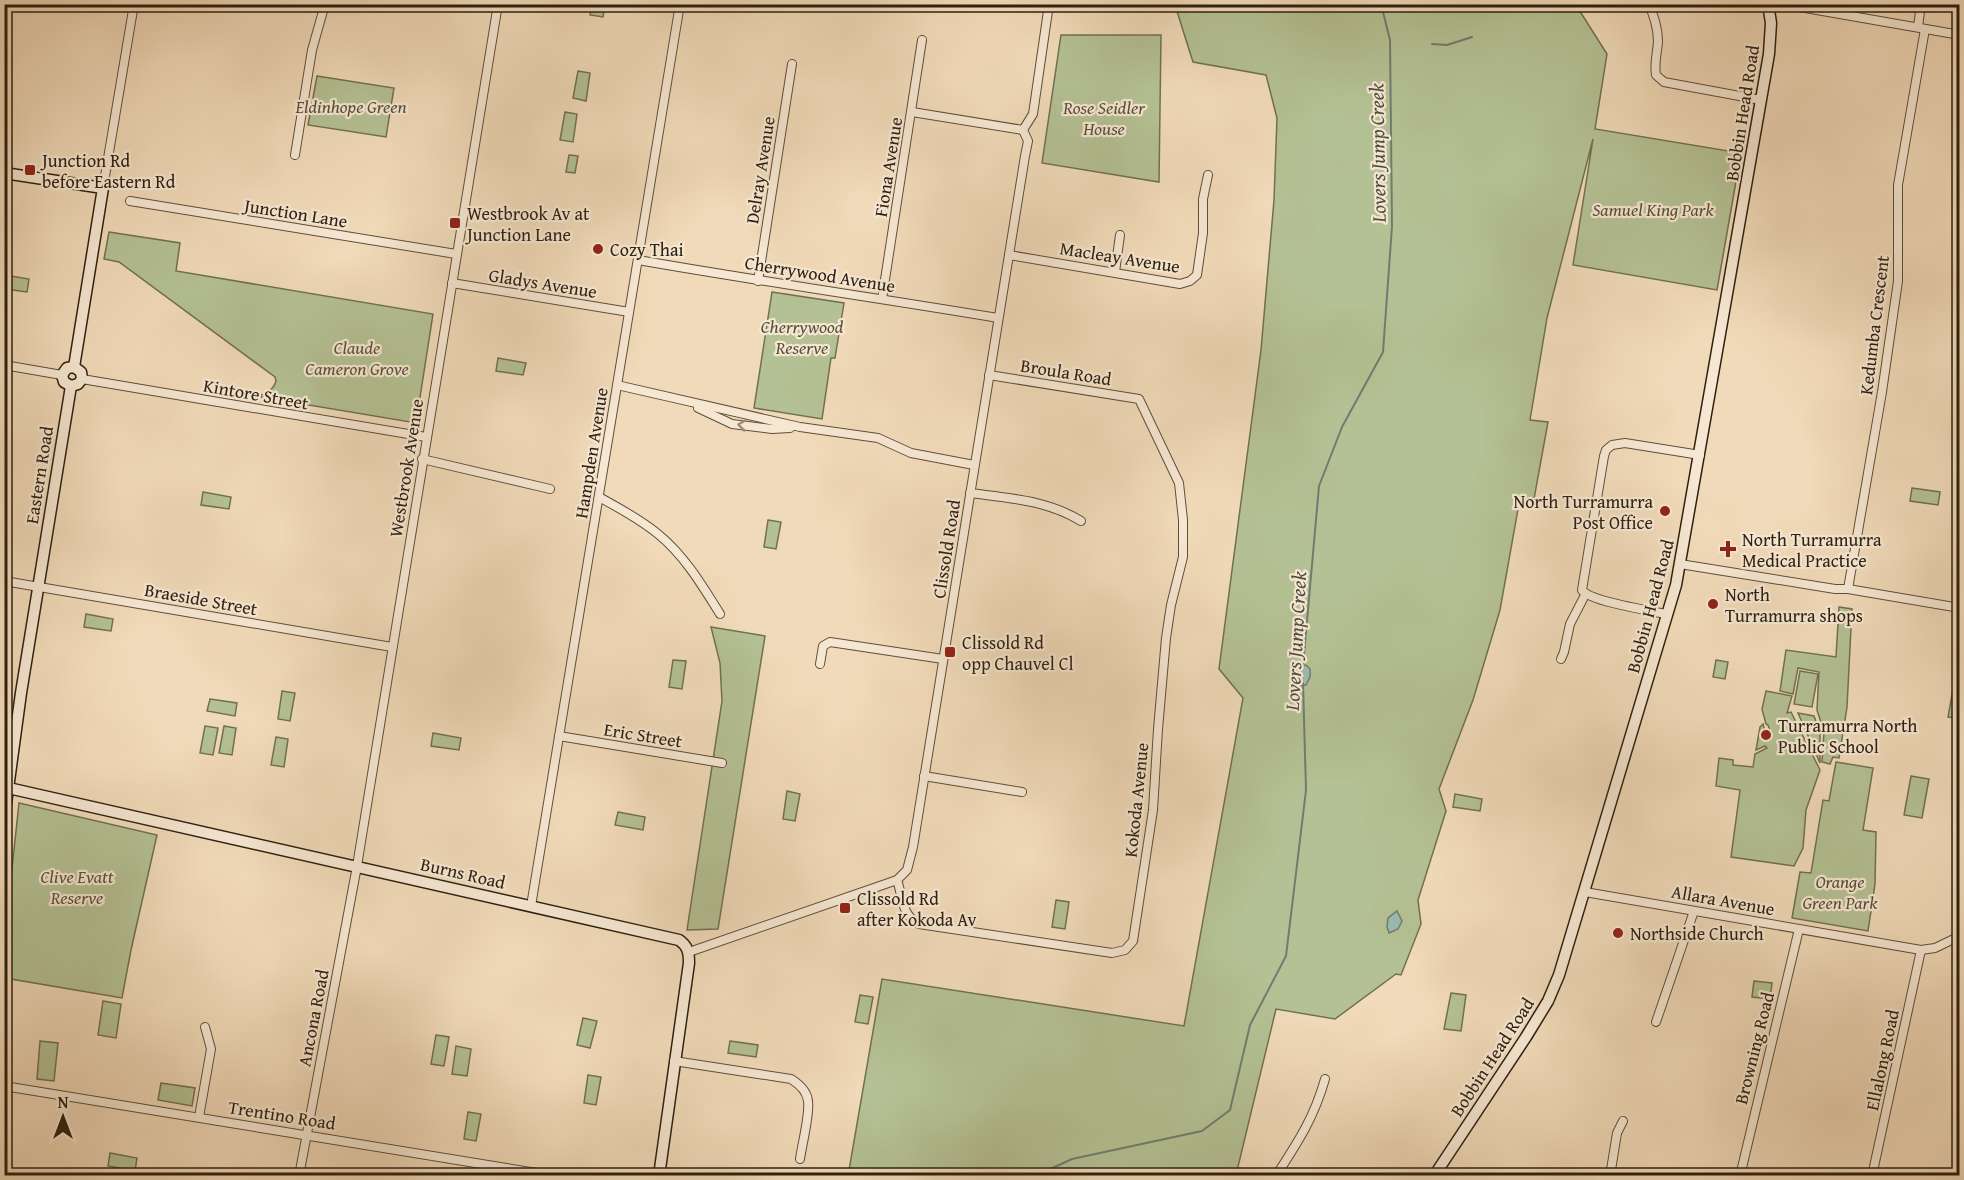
<svg xmlns="http://www.w3.org/2000/svg" width="1964" height="1180" font-family="'Gentium Book Plus',serif">
<rect width="100%" height="100%" fill="#f1dab9"/>
<filter id="stains"><feTurbulence type="fractalNoise" baseFrequency=".00333" numOctaves="4"/><feColorMatrix values="0 0 0 0 .2 0 0 0 0 .09 0 0 0 0 .02 0 0 0 .5 -.17"/></filter>
<radialGradient id="worn" r=".72"><stop offset=".6" stop-color="#630" stop-opacity="0"/><stop offset="1" stop-color="#630" stop-opacity=".3"/></radialGradient>
<!-- green -->
<g fill="#b4c194" stroke="#707052" stroke-width="1.5">
<path d="M592 5H605L603 17 590 15Z"/>
<path d="M1175 5H1576L1607 54 1595 129 1741 153 1717 290 1573 265 1593 139 1547 318 1530 420 1548 422 1534 499 1520 498 1500 610 1473 700 1439 789 1446 811 1418 900 1421 924 1401 975 1396 974 1335 1019 1276 1009 1236 1175 848 1176 882 979 1184 1026 1243 698 1219 669 1261 350 1274 200 1277 118 1266 75 1193 62Z"/>
<path d="M1061 35H1161L1159 182 1042 163Z"/>
<path d="M578 71 590 73 586 101 573 98Z"/>
<path d="M317 76 394 88 386 137 308 125Z"/>
<path d="M565 112 577 114 573 142 560 140Z"/>
<path d="M569 155 578 156 575 173 566 172Z"/>
<path d="M109 232 180 243 176 271 433 314 416 423 255 396C265 395 273 391 276 381L275 377 119 262 104 259Z"/>
<path d="M5 275 29 279 27 292 5 289Z"/>
<path d="M772 292 844 303 835 358H831L822 419 754 408Z"/>
<path d="M498 358 526 363 523 375 496 371Z"/>
<path d="M1912 488 1940 492 1938 505 1910 501Z"/>
<path d="M203 492 231 497 229 509 201 505Z"/>
<path d="M768 520 781 522 776 549 764 547Z"/>
<path d="M1839 607 1852 609 1847 707 1839 758 1833 757 1830 764 1822 762 1824 732 1817 710 1819 672 1798 668 1793 694 1780 691 1786 650 1836 657Z"/>
<path d="M86 614 113 619 111 631 84 627Z"/>
<path d="M711 627 765 636 718 929 687 930 722 701 720 663Z"/>
<path d="M673 660 686 661 682 689 669 687Z"/>
<path d="M1716 660 1728 662 1725 679 1713 677Z"/>
<path d="M1800 671 1818 674 1812 707 1794 704Z"/>
<path d="M1953 689 1959 690V718L1948 717Z"/>
<path d="M282 691 295 693 290 721 278 719Z"/>
<path d="M1766 691 1792 696 1787 713 1791 712 1820 770 1806 810 1803 848 1794 866 1731 857 1740 790 1716 786 1719 758 1733 760V765L1753 767 1755 754 1767 748 1765 746 1756 750 1760 727 1763 724 1766 736 1771 735 1768 725 1766 724 1762 709Z"/>
<path d="M210 699 237 703 235 716 207 711Z"/>
<path d="M1798 713 1814 716 1820 733V763Z"/>
<path d="M205 726 218 728 213 755 200 753Z"/>
<path d="M224 726 236 728 232 755 219 753Z"/>
<path d="M433 733 461 738 459 750 431 746Z"/>
<path d="M276 737 288 739 284 767 271 765Z"/>
<path d="M1836 762 1873 768 1863 830 1876 832 1875 884 1868 931 1792 918 1800 872 1811 873 1823 800 1829 801Z"/>
<path d="M1911 776 1929 779 1922 818 1904 815Z"/>
<path d="M787 791 800 794 795 821 783 819Z"/>
<path d="M1455 794 1482 799 1480 811 1453 807Z"/>
<path d="M19 803 157 835 131 950 122 998 5 978V934Z"/>
<path d="M618 812 645 817 643 830 615 825Z"/>
<path d="M1056 900 1069 902 1065 929 1052 927Z"/>
<path d="M1754 981 1772 983 1770 999 1752 997Z"/>
<path d="M1451 993 1466 995 1461 1031 1444 1029Z"/>
<path d="M860 995 873 997 868 1024 855 1022Z"/>
<path d="M103 1001 121 1004 116 1038 98 1035Z"/>
<path d="M583 1018 597 1021 590 1048 577 1045Z"/>
<path d="M436 1035 449 1037 444 1066 431 1064Z"/>
<path d="M40 1041 58 1043 54 1081 37 1079Z"/>
<path d="M730 1041 758 1045 756 1057 728 1053Z"/>
<path d="M456 1046 471 1049 467 1076 452 1074Z"/>
<path d="M588 1075 601 1077 596 1105 584 1103Z"/>
<path d="M161 1083 195 1088 192 1106 158 1100Z"/>
<path d="M468 1112 481 1114 476 1141 464 1139Z"/>
<path d="M110 1153 137 1158 135 1171 108 1166Z"/>
</g>
<!-- water -->
<g fill="#9bbbb0" stroke="#6f7d70" stroke-width="1.5">
<path d="M1306 665 1310 669V677L1306 685 1298 686C1295 679 1294 672 1299 666Z"/>
<path d="M1397 911 1402 921 1398 929 1389 933 1387 927 1388 918Z"/>
</g>
<g fill="none" stroke-linecap="round" stroke-linejoin="round">
<!-- stream -->
<g stroke="#6f7d70" stroke-width="2">
<path d="M1432 44 1447 45 1472 37"/>
<path d="M1303 666 1319 486 1342 427 1383 352 1392 226 1390 40 1381 4"/>
<path d="M1035 1176 1072 1159 1202 1131 1230 1110 1250 1025 1286 956 1306 790 1303 683"/>
</g>
<!-- street casing -->
<g stroke="#5e4e3a" stroke-width="10">
<g id="street">
<path d="M1649 4C1654 17 1658 28 1658 42 1657 54 1654 63 1656 75L1664 82 1761 100"/>
<path d="M1769 7 1794 6 1960 35"/>
<path d="M1918 27 1921 4"/>
<path d="M912 112 1023 130"/>
<path d="M295 155 312 50 325 4"/>
<path d="M103 188 134 4"/>
<path d="M130 201 456 254"/>
<path d="M1009 255 1180 284 1190 281 1197 275 1203 233V199L1208 175"/>
<path d="M638 260C758 281 878 298 998 318"/>
<path d="M1115 272 1120 235"/>
<path d="M758 281 792 64"/>
<path d="M452 283 629 312"/>
<path d="M882 299 922 40"/>
<path d="M4 365 62 375"/>
<path d="M82 379 426 437"/>
<path d="M617 385 800 427 878 438 911 453 974 465"/>
<path d="M698 408 732 424 772 429 790 428"/>
<path d="M422 459 550 489"/>
<path d="M970 493C1008 498 1047 500 1081 521"/>
<path d="M599 497C619 508 640 519 658 534 684 555 702 585 720 614"/>
<path d="M1680 564 1835 589H1848L1960 608"/>
<path d="M4 581 392 647"/>
<path d="M1848 589 1882 392 1898 281V185L1925 29"/>
<path d="M1666 614C1651 611 1589 601 1582 590L1604 456 1606 450 1612 445 1625 443 1700 455"/>
<path d="M1561 659 1564 652 1570 624 1585 595"/>
<path d="M820 664 823 646 830 642 943 659"/>
<path d="M559 736 722 763"/>
<path d="M924 776 1022 792"/>
<path d="M897 880C903 897 901 915 919 924L1112 953 1125 950 1133 941 1153 810 1158 729 1166 638 1171 605 1183 557V520L1179 483 1139 399 989 375"/>
<path d="M1585 892 1921 950 1935 948 1960 936"/>
<path d="M531 906 680 4"/>
<path d="M689 952 897 880 907 870 913 847 1025 156 1028 141 1023 130 1033 114 1049 4"/>
<path d="M1656 1022 1694 911"/>
<path d="M674 1061 791 1079C799 1084 807 1091 808 1101 810 1115 802 1144 800 1159"/>
<path d="M4 1086 555 1176"/>
<path d="M199 1117 211 1049 205 1027"/>
<path d="M299 1176 357 866 498 4"/>
<path d="M1276 1176C1298 1142 1314 1118 1325 1079"/>
<path d="M1610 1176 1617 1133 1623 1121"/>
<path d="M1740 1176 1799 929"/>
<path d="M1872 1176 1921 950"/>
</g>
</g>
<!-- secondary casing -->
<g stroke="#2d2010" stroke-width="13">
<g id="secondary">
<path d="M4 173 103 188 74 367"/>
<path d="M71 386 64 382 62 375 67 368 74 367"/>
<path d="M71 386 78 384 82 379 81 372 74 367"/>
<path d="M4 787 679 940C688 946 689 953 689 963L659 1176"/>
<path d="M4 818 21 693 71 386"/>
<path d="M1434 1176 1526 1037 1548 1001 1559 975 1676 585 1769 54 1771 23 1768 4"/>
</g>
</g>
<!-- street -->
<use href="#street" stroke="#f6e7d2" stroke-width="8"/>
<!-- secondary -->
<use href="#secondary" stroke="#f6e7d2" stroke-width="10"/>
</g>
<!-- one-way arrows -->
<defs><path id="oneway-chevron" d="M-2-3.5L2.5 0L-2 3.5" fill="none" stroke-width="1.6" stroke-linecap="round" stroke-linejoin="round" transform="scale(1.5)"/></defs>
<use stroke="#9c8d7b" href="#oneway-chevron" transform="translate(742 425) rotate(-172)"/>
<!-- markers -->
<g fill="#8f2418" stroke="#f6e7d2" stroke-width="2">
<rect x="24" y="164" width="12" height="12" rx="3"/>
<rect x="449" y="217" width="12" height="12" rx="3"/>
<circle cx="598" cy="249" r="6"/>
<circle cx="1665" cy="511" r="6"/>
<path d="M1725 540h6v6h6v6h-6v6h-6v-6h-6v-6h6z"/>
<circle cx="1713" cy="604" r="6"/>
<rect x="944" y="646" width="12" height="12" rx="3"/>
<circle cx="1766" cy="735" r="6"/>
<rect x="839" y="902" width="12" height="12" rx="3"/>
<circle cx="1618" cy="933" r="6"/>
</g>
<g text-anchor="middle" dominant-baseline="central" stroke-width="4.5" stroke-linejoin="round" paint-order="stroke">
<!-- park labels -->
<g font-size="18" font-style="italic" fill="#565038" stroke="#f6e7d2">
<text x="351" y="106">Eldinhope Green</text>
<text x="1104" y="107">Rose Seidler<tspan x="1104" dy="21">House</tspan></text>
<text x="1653" y="209">Samuel King Park</text>
<text x="802" y="326">Cherrywood<tspan x="802" dy="21">Reserve</tspan></text>
<text x="357" y="347">Claude<tspan x="357" dy="21">Cameron Grove</tspan></text>
<text x="77" y="876">Clive Evatt<tspan x="77" dy="21">Reserve</tspan></text>
<text x="1840" y="881">Orange<tspan x="1840" dy="21">Green Park</tspan></text>
</g>
<!-- street labels -->
<g font-size="18" fill="#2d2010" stroke="#f6e7d2">
<text transform="translate(1742 113) rotate(-81)">Bobbin Head Road</text>
<text transform="translate(888 167) rotate(-81)">Fiona Avenue</text>
<text transform="translate(760 170) rotate(-81)">Delray Avenue</text>
<text transform="translate(296 213) rotate(9)">Junction Lane</text>
<text transform="translate(1120 257) rotate(9)">Macleay Avenue</text>
<text transform="translate(820 274) rotate(9)">Cherrywood Avenue</text>
<text transform="translate(543 283) rotate(9)">Gladys Avenue</text>
<text transform="translate(1874 325) rotate(-83)">Kedumba Crescent</text>
<text transform="translate(1066 372) rotate(9)">Broula Road</text>
<text transform="translate(256 394) rotate(10)">Kintore Street</text>
<text transform="translate(591 453) rotate(-81)">Hampden Avenue</text>
<text transform="translate(406 468) rotate(-81)">Westbrook Avenue</text>
<text transform="translate(39 475) rotate(-81)">Eastern Road</text>
<text transform="translate(946 549) rotate(-81)">Clissold Road</text>
<text transform="translate(201 599) rotate(10)">Braeside Street</text>
<text transform="translate(1650 606) rotate(-75)">Bobbin Head Road</text>
<text transform="translate(643 735) rotate(9)">Eric Street</text>
<text transform="translate(1136 800) rotate(-84)">Kokoda Avenue</text>
<text transform="translate(463 873) rotate(13)">Burns Road</text>
<text transform="translate(1723 900) rotate(10)">Allara Avenue</text>
<text transform="translate(313 1018) rotate(-79)">Ancona Road</text>
<text transform="translate(1754 1048) rotate(-76)">Browning Road</text>
<text transform="translate(1492 1057) rotate(-57)">Bobbin Head Road</text>
<text transform="translate(1882 1060) rotate(-78)">Ellalong Road</text>
<text transform="translate(282 1115) rotate(9)">Trentino Road</text>
</g>
<!-- poi labels -->
<g font-size="18" fill="#2d2010" stroke="#f6e7d2" text-anchor="start">
<text x="42" y="160">Junction Rd<tspan x="42" dy="21">before Eastern Rd</tspan></text>
<text x="467" y="213">Westbrook Av at<tspan x="467" dy="21">Junction Lane</tspan></text>
<text x="610" y="249">Cozy Thai</text>
<text x="1653" y="501" text-anchor="end">North Turramurra<tspan x="1653" dy="21">Post Office</tspan></text>
<text x="1742" y="539">North Turramurra<tspan x="1742" dy="21">Medical Practice</tspan></text>
<text x="1725" y="594">North<tspan x="1725" dy="21">Turramurra shops</tspan></text>
<text x="962" y="642">Clissold Rd<tspan x="962" dy="21">opp Chauvel Cl</tspan></text>
<text x="1778" y="725">Turramurra North<tspan x="1778" dy="21">Public School</tspan></text>
<text x="857" y="898">Clissold Rd<tspan x="857" dy="21">after Kokoda Av</tspan></text>
<text x="1630" y="933">Northside Church</text>
</g>
<!-- water labels -->
<g font-size="20" font-style="italic" fill="#4e4e40" stroke="#f6e7d2">
<text transform="translate(1377 153) rotate(-91)">Lovers Jump Creek</text>
<text transform="translate(1295 641) rotate(-87)">Lovers Jump Creek</text>
</g>
</g>
<!-- margin -->
<rect width="1964" height="1180" fill="none" stroke="#f1dab9" stroke-width="24"/>
<rect x="6" y="6" width="1952" height="1168" fill="none" stroke="#2d2010" stroke-width="3"/>
<rect x="12" y="12" width="1940" height="1156" fill="none" stroke="#2d2010" stroke-width="1.5"/>
<!-- north arrow -->
<g transform="translate(63 1117)" stroke="#f6e7d2" stroke-width="4.5" paint-order="stroke">
<path d="M0-4.5L10 22L0 15L-10 22Z" fill="#2d2010"/>
<text y="-9" font-size="16" font-weight="bold" text-anchor="middle" fill="#2d2010">N</text>
</g>
<rect width="100%" height="100%" filter="url(#stains)"/>
<rect width="100%" height="100%" fill="url(#worn)"/>
</svg>
